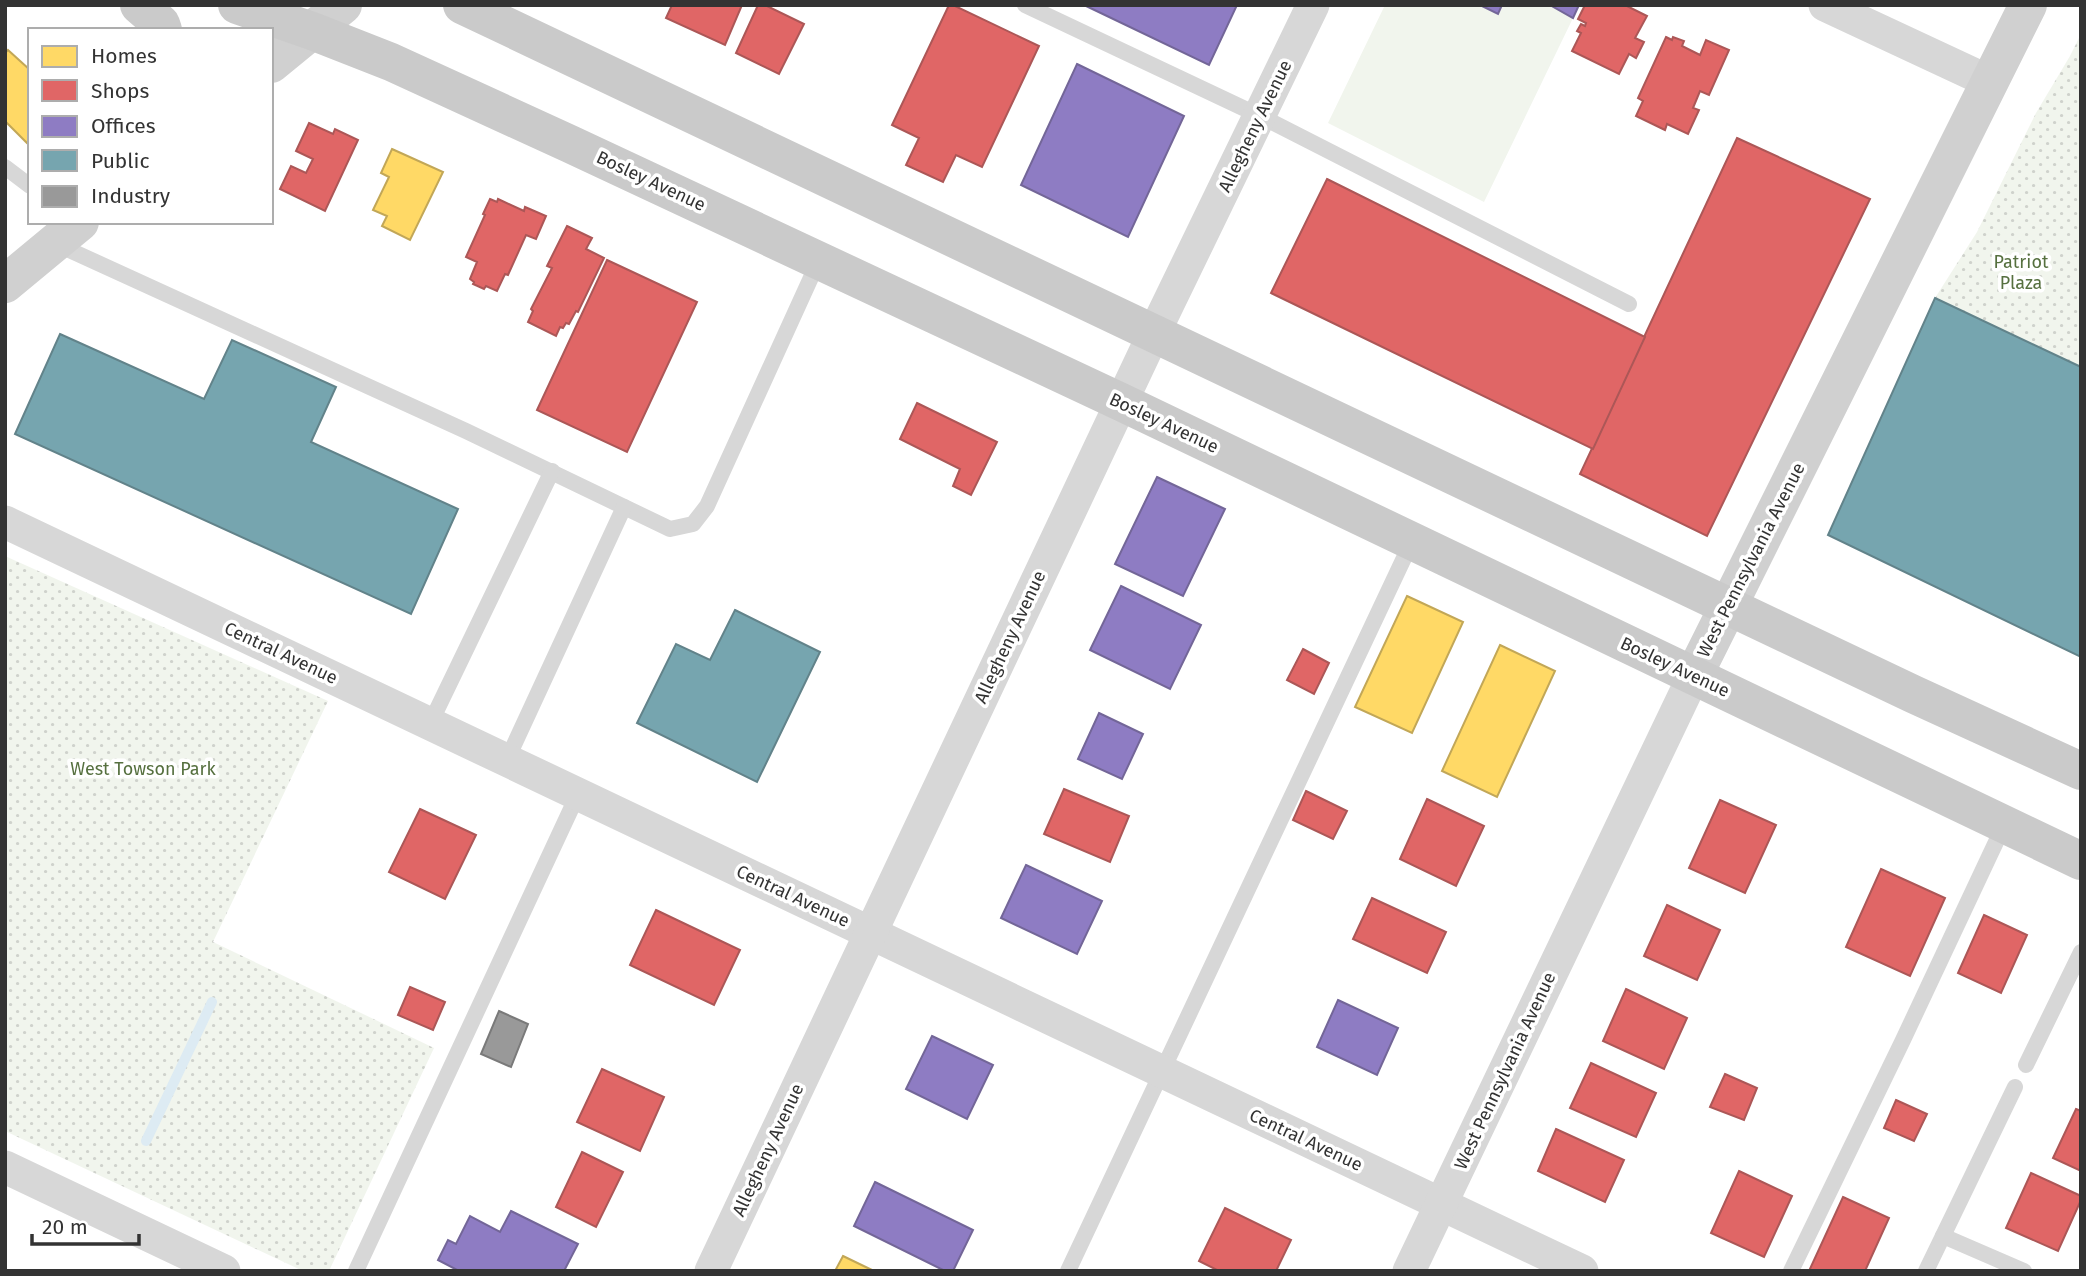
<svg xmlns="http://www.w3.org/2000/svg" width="2086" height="1276" font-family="'Fira Sans',sans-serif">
<defs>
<pattern id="park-dots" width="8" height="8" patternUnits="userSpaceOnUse" patternTransform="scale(1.75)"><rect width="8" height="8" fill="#f1f5ed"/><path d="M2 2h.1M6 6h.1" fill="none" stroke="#cfd2cc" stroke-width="1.8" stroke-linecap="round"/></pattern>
</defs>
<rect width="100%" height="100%" fill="#fff"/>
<!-- green -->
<path fill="#f1f5ed" d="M1385 5H1480L1498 14 1502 5H1550L1573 18 1484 202 1328 123Z"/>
<!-- park -->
<g fill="url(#park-dots)">
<path d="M2081 34V367L1935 298 1977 232 2036 113 2070 56Z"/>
<path d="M5 556 328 701 213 942 434 1048 329 1271H303L5 1131Z"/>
</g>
<!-- homes -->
<g fill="#ffd966" stroke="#c2a757" stroke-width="2">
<path d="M8 50 30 70V142L27 143 5 121V53Z"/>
<path d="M392 149 443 172 410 240 382 226 387 216 373 210 389 177 381 173Z"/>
<path d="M1407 596 1463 622 1412 733 1355 707Z"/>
<path d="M1500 645 1555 671 1497 797 1442 771Z"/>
<path d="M843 1256 874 1271H835Z"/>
</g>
<!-- shops -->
<g fill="#e06666" stroke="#ac5757" stroke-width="2">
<path d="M672 5H742L725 45 666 18Z"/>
<path d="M758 5H765L804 24 779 74 736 53Z"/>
<path d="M949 5H953L1039 46 982 167 956 155 943 182 906 165 919 138 892 125Z"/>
<path d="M1585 5H1625L1647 16 1635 38 1644 42 1636 58 1629 54 1619 74 1572 51 1581 33 1577 31 1581 24 1585 26 1586 23 1578 19Z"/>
<path d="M1666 37 1672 40 1673 37 1684 41 1682 46 1700 55 1706 40 1729 50 1709 95 1700 91 1693 108 1699 110 1688 134 1667 124 1665 130 1636 116 1643 101 1638 98Z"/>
<path d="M309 123 333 134 335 129 358 140 325 211 280 189 291 166 306 173 313 159 296 151Z"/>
<path d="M1737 138 1870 199 1707 536 1580 474Z"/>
<path d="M1327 179 1645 337 1593 449 1271 293Z"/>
<path d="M490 199 497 202 498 199 524 211 525 207 546 216 536 239 526 235 508 275 505 274 497 291 486 286 484 289 473 284 474 282 470 279 477 262 466 257 485 215 483 214Z"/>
<path d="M567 226 592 238 586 249 604 258 578 312 576 311 569 324 566 323 563 328 560 327 556 336 528 322 533 311 531 309 552 268 547 266Z"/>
<path d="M607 260 697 302 627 452 537 410Z"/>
<path d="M917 403 997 442 971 495 953 486 960 469 900 439Z"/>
<path d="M1303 649 1329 663 1314 694 1287 680Z"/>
<path d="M1064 789 1129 816 1110 862 1044 834Z"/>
<path d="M1306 791 1347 811 1333 839 1293 820Z"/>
<path d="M1427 799 1484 826 1456 886 1400 859Z"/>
<path d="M1720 800 1776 825 1745 893 1689 868Z"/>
<path d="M420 809 476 835 445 899 389 872Z"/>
<path d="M1881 869 1945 898 1910 976 1846 947Z"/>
<path d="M1372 898 1446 932 1427 973 1353 939Z"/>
<path d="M1667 905 1720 930 1697 980 1644 956Z"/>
<path d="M656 910 740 950 714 1005 630 965Z"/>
<path d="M1984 915 2027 935 2001 993 1958 973Z"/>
<path d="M410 987 445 1002 433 1030 398 1015Z"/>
<path d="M1626 989 1687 1018 1664 1069 1603 1041Z"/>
<path d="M1591 1063 1656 1093 1636 1137 1570 1108Z"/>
<path d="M602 1069 664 1097 640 1151 577 1122Z"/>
<path d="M1725 1074 1757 1088 1744 1120 1710 1107Z"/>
<path d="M1896 1100 1927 1114 1914 1141 1884 1128Z"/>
<path d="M2076 1109 2081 1111V1171L2053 1158Z"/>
<path d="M1556 1129 1624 1160 1605 1202 1538 1171Z"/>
<path d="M582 1152 623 1172 596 1227 556 1207Z"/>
<path d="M1739 1171 1792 1196 1764 1257 1711 1233Z"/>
<path d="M2031 1173 2081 1196V1200L2058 1251 2006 1228Z"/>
<path d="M1843 1197 1889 1218 1865 1271H1809Z"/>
<path d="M1225 1208 1291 1240 1276 1271H1219L1199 1261Z"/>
</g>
<!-- offices -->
<g fill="#8e7cc3" stroke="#736698" stroke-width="2">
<path d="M1084 5H1237L1209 65Z"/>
<path d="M1480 5H1502L1498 14Z"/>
<path d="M1550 5H1579L1573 18Z"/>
<path d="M1077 64 1184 116 1128 237 1021 185Z"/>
<path d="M1157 477 1225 509 1183 596 1115 564Z"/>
<path d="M1121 586 1201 625 1170 689 1090 650Z"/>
<path d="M1099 713 1143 734 1122 779 1078 759Z"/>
<path d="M1026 865 1102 901 1077 954 1001 918Z"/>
<path d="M1338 1000 1398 1028 1377 1075 1317 1047Z"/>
<path d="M932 1036 993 1065 967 1119 906 1089Z"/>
<path d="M875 1182 973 1230 953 1271H945L854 1226Z"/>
<path d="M511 1211 578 1244 564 1271H459L438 1260 448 1240 456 1244 470 1216 500 1232Z"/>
</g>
<!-- public -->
<g fill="#76a5af" stroke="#62838a" stroke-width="2">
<path d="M1935 298 2081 367V657L1828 535Z"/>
<path d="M60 334 204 399 232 340 336 387 311 442 458 509 411 614 15 434Z"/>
<path d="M735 610 820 652 757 782 637 723 676 644 710 660Z"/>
</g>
<!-- industry -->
<path fill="#999" stroke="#7a7a7a" stroke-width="2" d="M499 1011 528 1024 511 1067 481 1054Z"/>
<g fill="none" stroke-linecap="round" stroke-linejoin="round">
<!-- stream -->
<path stroke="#ddebf3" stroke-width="10" d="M146 1141 212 1002"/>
<!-- lane -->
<g stroke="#d7d7d7" stroke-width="16">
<path d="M1025 5 1260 116 1629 304"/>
<path d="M5 167 30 186"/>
<path d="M54 243 466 431 670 529 693 524 707 506 819 260"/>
<path d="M430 724 552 471"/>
<path d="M507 760 624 507"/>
<path d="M2026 1065 2081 952"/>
<path d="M1943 1236 2024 1271"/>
<path d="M356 1271 578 794"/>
<path d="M1068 1271 1412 541"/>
<path d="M1791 1271 1903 1040 2004 825"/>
<path d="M1926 1271 2015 1087"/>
</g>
<!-- street -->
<g stroke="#d7d7d7" stroke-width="33">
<path d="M1825 5 1990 82"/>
<path d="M5 522 1582 1271"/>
<path d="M5 1167 224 1271"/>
<path d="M711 1271 1154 333 1313 5"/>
<path d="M1409 1271 1694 675"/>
</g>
<!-- secondary -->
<g stroke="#d0d0d0" stroke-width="38">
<path d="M271 64 343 5"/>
<path d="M5 284 80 222"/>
<path d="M1694 675 2028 5"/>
</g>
<!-- primary -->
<g stroke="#cacaca" stroke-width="38">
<path d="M139 5 161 24 163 30"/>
<path d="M237 5 312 31 391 62 570 144 1121 402 2081 861"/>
<path d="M462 5 1913 694 2081 771"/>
</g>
</g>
<g text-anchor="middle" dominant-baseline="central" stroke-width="7" stroke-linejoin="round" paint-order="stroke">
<!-- street labels -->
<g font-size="18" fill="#333" stroke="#fff">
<text transform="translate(1255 126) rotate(-64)">Allegheny Avenue</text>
<text transform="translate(651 181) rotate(25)">Bosley Avenue</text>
<text transform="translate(1164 423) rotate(25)">Bosley Avenue</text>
<text transform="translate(1751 560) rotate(-63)">West Pennsylvania Avenue</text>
<text transform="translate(1010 637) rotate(-65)">Allegheny Avenue</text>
<text transform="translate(281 653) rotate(25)">Central Avenue</text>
<text transform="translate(1675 667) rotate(25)">Bosley Avenue</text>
<text transform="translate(793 896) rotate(25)">Central Avenue</text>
<text transform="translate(1505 1071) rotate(-65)">West Pennsylvania Avenue</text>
<text transform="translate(1306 1140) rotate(25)">Central Avenue</text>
<text transform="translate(768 1150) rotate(-65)">Allegheny Avenue</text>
</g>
<!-- park labels -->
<g font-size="18" fill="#56703f" stroke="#fff">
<text x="2021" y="262">Patriot<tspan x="2021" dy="21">Plaza</tspan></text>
<text x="143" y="769">West Towson Park</text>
</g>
</g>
<!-- border -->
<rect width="2086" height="1276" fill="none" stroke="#333333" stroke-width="14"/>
<!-- legend -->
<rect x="28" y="28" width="245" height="196" fill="#ffffff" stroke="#adadad" stroke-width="2"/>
<rect x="42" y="46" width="35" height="21" fill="#ffd966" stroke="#adadad" stroke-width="2"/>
<text x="91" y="63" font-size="21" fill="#333333">Homes</text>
<rect x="42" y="80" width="35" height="21" fill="#e06666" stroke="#adadad" stroke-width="2"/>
<text x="91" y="98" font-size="21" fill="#333333">Shops</text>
<rect x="42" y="116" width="35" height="21" fill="#8e7cc3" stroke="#adadad" stroke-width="2"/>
<text x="91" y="133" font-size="21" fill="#333333">Offices</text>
<rect x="42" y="150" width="35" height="21" fill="#76a5af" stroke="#adadad" stroke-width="2"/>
<text x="91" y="168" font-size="21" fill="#333333">Public</text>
<rect x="42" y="186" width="35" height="21" fill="#999999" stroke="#adadad" stroke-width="2"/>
<text x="91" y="203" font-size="21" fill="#333333">Industry</text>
<!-- scale -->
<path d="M32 1234v10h107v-10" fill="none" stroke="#333333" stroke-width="3.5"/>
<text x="42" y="1234" font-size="21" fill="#333333" stroke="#ffffff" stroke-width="5" paint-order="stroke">20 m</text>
</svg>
